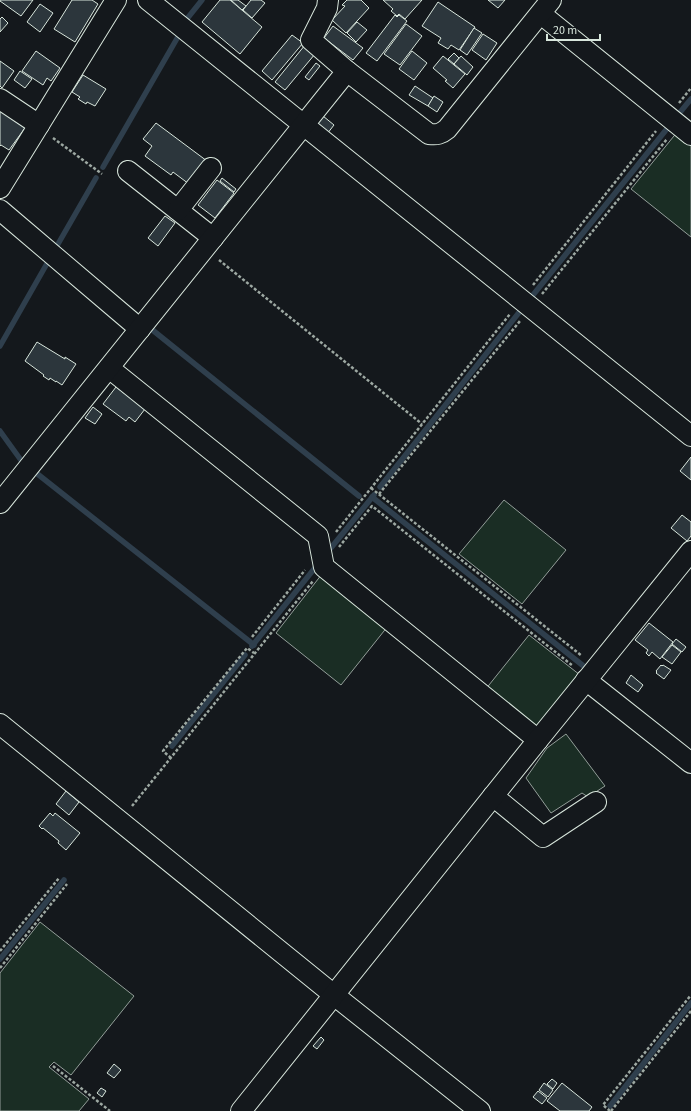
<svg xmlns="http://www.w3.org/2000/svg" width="691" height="1111" font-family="'Source Sans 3',sans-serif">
<rect width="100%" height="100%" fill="#14181c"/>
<!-- green -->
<g fill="#1a2d24" stroke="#939e99">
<path d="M678 131 691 141V237L631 189Z"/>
<path d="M504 500 566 550 522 604 459 554Z"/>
<path d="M322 574 388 626 341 685 276 633Z"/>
<path d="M529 635 580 675 538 729 485 690Z"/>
<path d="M566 734 605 786 588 797 582 793 551 813 526 778 547 748Z"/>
<path d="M40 922 134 996 71 1075 54 1062 49 1067 89 1099 79 1111H0V973Z"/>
</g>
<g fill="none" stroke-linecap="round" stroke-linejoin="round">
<!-- stream -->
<g stroke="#2f3f4d" stroke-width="5.5">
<path d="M186 20 202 0"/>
<path d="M677 116 691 99"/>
<path d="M103 167 179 35"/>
<path d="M54 251 96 178"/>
<path d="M533 295 670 125"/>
<path d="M150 328 359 496"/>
<path d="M0 346 49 260"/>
<path d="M0 431 23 463"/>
<path d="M35 472 254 645"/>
<path d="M380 487 521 310"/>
<path d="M372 497 586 668"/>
<path d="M326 554 374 495"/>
<path d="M252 646 318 564"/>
<path d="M172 746 245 655"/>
<path d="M0 959 64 880"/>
<path d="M610 1106 691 1003"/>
</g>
</g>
<!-- building -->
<g fill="#2c363c" stroke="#d8e6dc">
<path d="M0 0H33L21 16 0 1Z"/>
<path d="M72 0H92L98 4 75 42 54 29Z"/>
<path d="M220 0H230L262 27 240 54 202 22Z"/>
<path d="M231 0H238L246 6 242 10Z"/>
<path d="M251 0H261L265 3 252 18 243 10Z"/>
<path d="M347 0H361L369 8 346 33 332 20 345 6 342 5Z"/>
<path d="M383 0H422L405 19 399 14 397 16 391 11 393 9Z"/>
<path d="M488 0H505L498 8Z"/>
<path d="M438 2 475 27 459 50 451 45 448 49 438 43 441 38 422 26Z"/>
<path d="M40 4 53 13 40 32 27 22Z"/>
<path d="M395 15 397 17 399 15 407 21 377 61 366 53Z"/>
<path d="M2 17 8 23 0 32V19Z"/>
<path d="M357 22 367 30 356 42 347 33Z"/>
<path d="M406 24 422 36 400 65 384 54Z"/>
<path d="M333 26 363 48 353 60 324 38Z"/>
<path d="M474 28 482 33 467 55 460 50Z"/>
<path d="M483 34 497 43 486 60 472 50Z"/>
<path d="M292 35 303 43 272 80 262 71Z"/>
<path d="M305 45 315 54 285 90 275 82Z"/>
<path d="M36 51 60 68 51 81 47 78 43 85 22 71Z"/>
<path d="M412 51 427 63 414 80 399 69Z"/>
<path d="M454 53 459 58 454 64 448 59Z"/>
<path d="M443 56 465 74 453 88 445 81 447 80 433 68Z"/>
<path d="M461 56 473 67 467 75 454 64Z"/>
<path d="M0 61 14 71 2 88 0 86Z"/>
<path d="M316 63 320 66 309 80 305 77Z"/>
<path d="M20 71 32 79 25 88 14 80Z"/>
<path d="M83 75 106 89 95 106 87 102 86 104 78 99 80 97 72 92Z"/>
<path d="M415 86 433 98 428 106 409 95Z"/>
<path d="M434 96 443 102 437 112 428 106Z"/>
<path d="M0 111 25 128 9 150 1 145 0 146Z"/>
<path d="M323 116 334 125 327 134 315 124Z"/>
<path d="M156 123 207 161 189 184 173 172 171 175 145 156 152 146 143 139Z"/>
<path d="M222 178 236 189 234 192 220 181Z"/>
<path d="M217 180 234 193 215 218 198 205Z"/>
<path d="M165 216 175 223 158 246 148 238Z"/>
<path d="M37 342 65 359V357L76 364 62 385 56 381V382L50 378 49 380 43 376 44 375 25 361Z"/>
<path d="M116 387 145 409 135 422 129 417 126 421 103 404Z"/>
<path d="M93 407 102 414 95 424 85 418Z"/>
<path d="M691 457V480L680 471Z"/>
<path d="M682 515 691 522V536L687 541 671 528Z"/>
<path d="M649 623 673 642 660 659 652 652 649 656 646 653 648 650 635 640Z"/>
<path d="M676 639 686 647 682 652 672 644Z"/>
<path d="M672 645 681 652 672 664 662 657Z"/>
<path d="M661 665 662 666 663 665 671 670 664 679 656 673 657 672 656 671Z"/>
<path d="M631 675 643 685 638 692 626 683Z"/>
<path d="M66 791 79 802 69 815 56 804Z"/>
<path d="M50 813 53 816 55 813 80 833 66 850 58 843 59 841 43 828 42 829 39 826Z"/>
<path d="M321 1037 324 1040 317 1049 313 1046Z"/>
<path d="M114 1064 121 1070 114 1078 107 1073Z"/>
<path d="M552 1079 557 1083 553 1089 547 1084Z"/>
<path d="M544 1083 553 1090 548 1097 539 1090Z"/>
<path d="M562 1083 592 1107 589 1111H560L547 1101Z"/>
<path d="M101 1088 106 1091 102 1097 97 1093Z"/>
<path d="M538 1091 547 1098 542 1104 533 1097Z"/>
</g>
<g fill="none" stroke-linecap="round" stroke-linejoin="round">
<!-- minor casing -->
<g stroke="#d8e6dc" stroke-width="22">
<g id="minor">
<path d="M148 0 691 436"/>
<path d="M328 0 327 8 311 40 347 71"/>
<path d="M541 14 691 135"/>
<path d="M0 99 39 125"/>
<path d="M128 171 213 238"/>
<path d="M0 188 116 0"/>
<path d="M0 210 140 329"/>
<path d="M178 210 211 168"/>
<path d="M109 368 318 536 324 567 538 740"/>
<path d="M0 503 347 71 429 134C437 135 441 134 447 129L551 0"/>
<path d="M586 680 691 763"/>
<path d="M0 724 334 995 480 1111"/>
<path d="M493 796 543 837 596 802"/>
<path d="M241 1111 538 740 691 551"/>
</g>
</g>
<!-- path -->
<g stroke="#9da8a2" stroke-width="2.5" stroke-dasharray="3 2" stroke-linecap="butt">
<path d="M679 103 691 88"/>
<path d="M53 138 102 174"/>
<path d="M219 260 422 424"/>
<path d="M533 285 656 131"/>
<path d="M542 294 667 139"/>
<path d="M371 488 582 656"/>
<path d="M379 494 520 321"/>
<path d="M336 532 510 314"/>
<path d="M339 547 372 506 573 666"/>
<path d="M252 637 305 570"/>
<path d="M171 758 163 751 247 648 254 653"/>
<path d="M132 806 313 581"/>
<path d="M0 951 59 878"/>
<path d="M0 968 67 884"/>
<path d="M53 1066 110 1111"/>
<path d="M610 1111 603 1105 691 995"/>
<path d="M611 1111 691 1011"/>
</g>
<!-- minor -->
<use href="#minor" stroke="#14181c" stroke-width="20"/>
</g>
<!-- scale -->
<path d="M547 34v6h53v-6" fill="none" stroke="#d8e6dc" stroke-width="2"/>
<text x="553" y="34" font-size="12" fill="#d8e6dc" stroke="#14181c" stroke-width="3" paint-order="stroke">20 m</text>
</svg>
